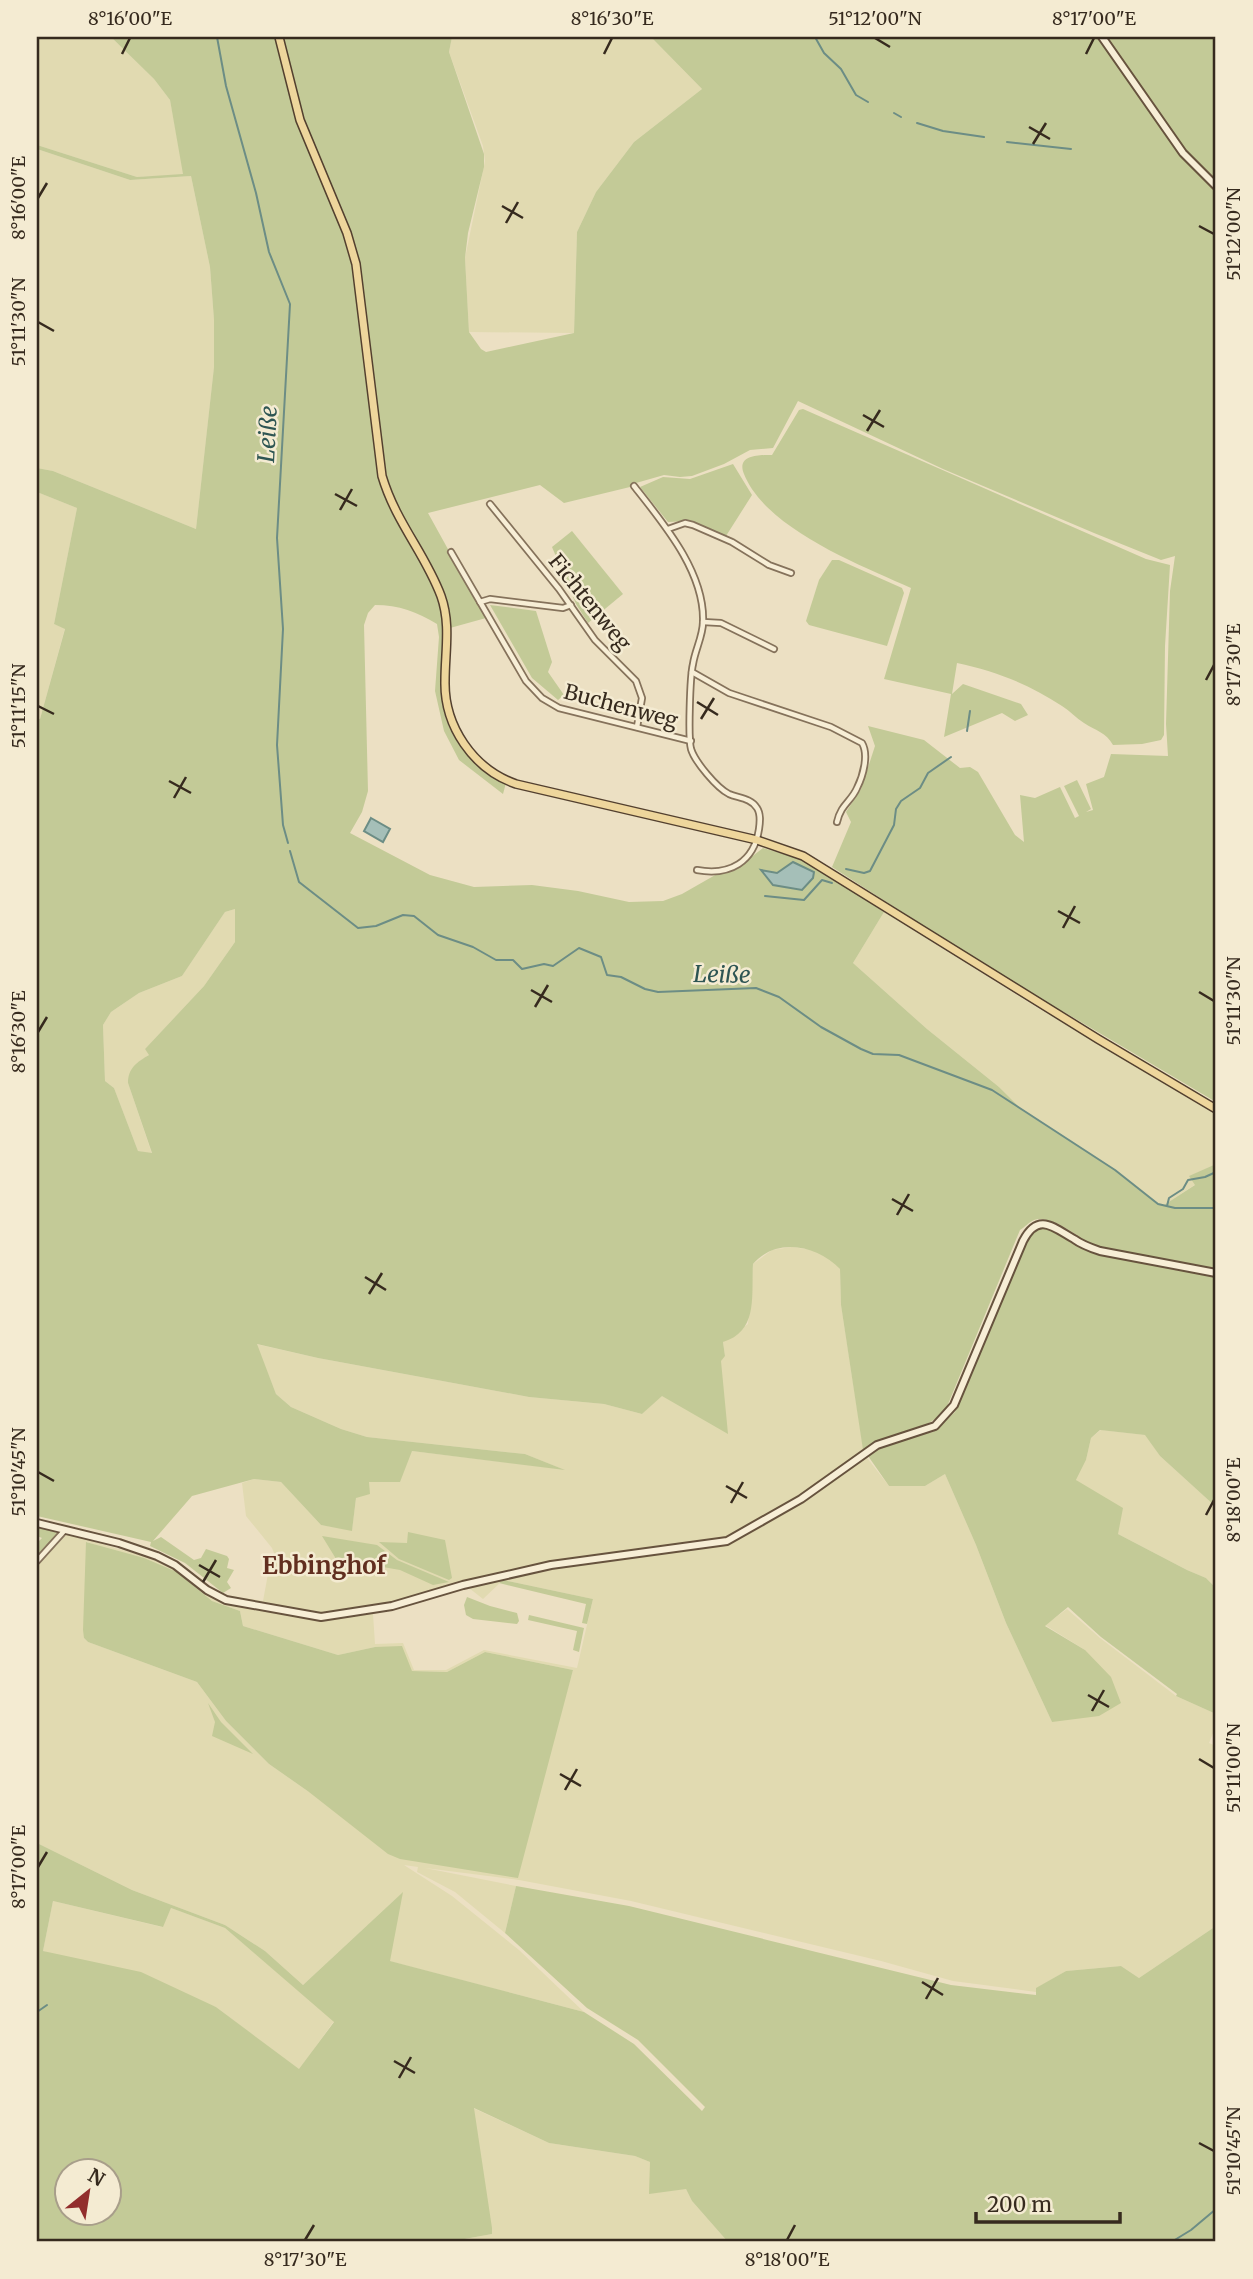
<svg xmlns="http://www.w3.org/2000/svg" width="1253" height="2279" font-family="Merriweather,serif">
<rect width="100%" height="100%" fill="#ece0c3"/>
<!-- farmland -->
<g fill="#e1dab1" fill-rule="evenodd">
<path d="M37 37H111L154 79 170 100 184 175 137 177 37 145Z"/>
<path d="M452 37H651L702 89 634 142 596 192 577 232 574 333 469 332 465 258 485 161 483 146 449 52Z"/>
<path d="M37 149 130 180 191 176 210 267 214 320V367L196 529 53 471 37 468Z"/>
<path d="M37 492 77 508 54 624 65 628 40 719 37 718Z"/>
<path d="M235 909V942L204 986 145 1049 150 1054 137 1063 130 1073 128 1083 152 1154 138 1151 114 1088 105 1081 103 1025 111 1012 139 993 182 976 225 912Z"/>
<path d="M884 912 1036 1007 1216 1114V1164L1190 1176 1196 1184 1164 1205 1158 1204 1115 1170 1022 1111 999 1087 927 1029 853 963Z"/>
<path d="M791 1247 814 1250 832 1260 840 1269 841 1305 864 1454 889 1486H925L945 1474 976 1545 1006 1623 1052 1722 1085 1650 1045 1625 1067 1609 1100 1638 1176 1696 1216 1714V1726L1209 1743 1216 1746V1926L1139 1978 1121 1966 1066 1971 1037 1988 1036 1992 953 1981 881 1961 631 1901 519 1880 425 1868 516 1886 505 1933 455 1892 417 1872 418 1867 404 1865 452 1896 519 1950 584 2012 389 1961 402 1893 303 1985 265 1951 225 1925 132 1890 37 1843V1566L67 1534 147 1557 179 1571 214 1599 242 1608 244 1598 263 1601 268 1574 276 1558 272 1548 246 1516 242 1483 254 1479 281 1482 321 1525 352 1530 356 1498 369 1482 412 1451 562 1469 525 1454 367 1437 341 1429 291 1407 276 1394 256 1344 318 1358 529 1397 604 1404 642 1414 661 1396 725 1356 723 1342 748 1324 753 1264 772 1250ZM87 1542 177 1572 212 1601 240 1611 243 1626 338 1655 375 1647 412 1671 447 1672 485 1652 573 1670 549 1754 309 1792 269 1764 226 1721 197 1682 88 1642 84 1638ZM503 1580 593 1599 577 1668 484 1650 446 1670H414L403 1643 375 1644 373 1614 469 1588 483 1599Z"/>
<path d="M1101 1430 1146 1435 1160 1456 1216 1507V1588L1206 1578 1187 1570 1118 1534 1076 1480 1086 1460 1091 1438Z"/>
<path d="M53 1901 162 1927 171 1908 225 1928 334 2021 299 2070 216 2007 43 1951Z"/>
<path d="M473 2108 549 2143 635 2156 650 2162 686 2189 692 2201 728 2242H448L492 2234Z"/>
</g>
<!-- green -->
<g fill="#c3ca97" fill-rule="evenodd">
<path d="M111 37H452L449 52 484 154V167L468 233 465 258 469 332 481 349 486 352 574 333 577 232 596 192 634 142 702 89 651 37H1216V1102L1064 1012 1039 1000 832 867 851 822 846 812 861 789 875 746 868 726 924 740 960 768 970 767 978 772 1015 835 1024 842 1020 795 1035 798 1060 787 1075 818 1079 816 1064 786 1077 780 1091 809 1086 812 1093 810 1086 784 1104 777 1111 754 1168 756 1166 724 1170 591 1175 556 1161 560 1094 533 943 469 798 401 773 448 750 450 724 464 692 476 680 477 664 475 636 483 630 487 564 503 540 485 428 513 486 618 450 628C447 648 439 673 441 694 445 737 469 763 506 783L503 794 459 760 444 731 435 691 439 637 437 624C417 612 399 605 375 605L368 613 364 625 368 791 362 812 350 833 430 875 474 887 532 885 578 891 629 902 663 901 682 894 738 862 741 865 763 848 804 860 884 912 853 963 927 1029 999 1087 1023 1111 1115 1170 1159 1204 1164 1205 1195 1185 1189 1176 1216 1164V1507L1160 1456 1145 1435 1100 1430 1091 1438 1086 1460 1076 1480 1123 1508 1118 1534 1187 1570 1206 1578 1216 1588V1714L1176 1696 1177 1694 1101 1637 1068 1607 1045 1626 1085 1650 1111 1677 1121 1703 1099 1716 1052 1722 1006 1623 976 1545 945 1474 925 1486H889L866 1453 887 1442 933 1432 955 1412 1026 1237C1046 1213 1064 1238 1083 1249 1090 1252 1098 1253 1105 1255 1088 1245 1054 1213 1034 1220 1029 1222 1025 1227 1020 1230L946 1409C926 1433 889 1433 863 1450L841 1305 840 1269C818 1246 777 1236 753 1264 751 1295 759 1331 723 1342L725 1356 721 1361 728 1434 662 1396 642 1414 604 1404 529 1397 318 1358 257 1344 276 1394 291 1407 341 1429 367 1437 525 1454 565 1470 412 1451 400 1482H369L370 1494 356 1498 352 1531 321 1525 281 1482 254 1479 192 1496 153 1541 161 1537 194 1560 201 1558 206 1549 227 1556 229 1559 227 1568 234 1570 227 1582 231 1588 223 1593 185 1563 150 1546 151 1542 37 1516V718L40 719 65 629 54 624 77 508 37 492V468L53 471 196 529 214 367V320L210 267 191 176 130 180 37 149V145L137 177 183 174 170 100 154 79ZM235 909V942L204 986 145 1049 149 1055C137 1062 128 1068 128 1083L152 1153 138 1151 114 1088 105 1081 103 1025 111 1012 139 993 182 976 225 912Z"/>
<path d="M803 409 1146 559 1170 565 1165 646 1164 735 1161 740 1142 744 1113 745C1106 732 1096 731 1084 723 1076 718 1070 711 1062 706 1029 684 995 671 957 663L952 694 963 684 1021 704 1028 715 1015 721 1002 713 944 737 951 694 884 679 911 588C860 565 766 529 744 474 736 455 759 455 772 455L799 410Z"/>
<path d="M733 464 752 495 726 536 690 521 668 522 640 487 663 477 690 479Z"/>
<path d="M572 531 623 594 588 623 576 604 552 547Z"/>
<path d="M832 560H839L902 588 904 593 887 646 809 625 806 621 819 580Z"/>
<path d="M490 605 536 611 552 662 548 672 564 695 558 700 532 678Z"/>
<path d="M37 1527 58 1533 37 1556V1543L42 1538 37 1536Z"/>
<path d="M408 1532 445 1540 452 1578 449 1580 399 1559 379 1542 407 1543Z"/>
<path d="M322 1536 377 1545 397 1560 449 1582 433 1585 400 1570 377 1566 374 1563 341 1567Z"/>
<path d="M86 1542 144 1558 177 1572 212 1601 240 1611 243 1626 338 1655 375 1647 402 1646 412 1671 447 1672 485 1652 573 1670 518 1878 400 1859 388 1854 309 1792 269 1764 226 1721 197 1682 88 1642 84 1638 83 1630Z"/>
<path d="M503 1580 593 1599 587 1624 582 1623 586 1604 499 1583Z"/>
<path d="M467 1597 490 1606 517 1613 519 1621 517 1624 473 1619 466 1615 464 1605Z"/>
<path d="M529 1615 584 1628 579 1652 573 1650 577 1631 528 1620Z"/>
<path d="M208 1703 221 1722 253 1754 212 1736 215 1722Z"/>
<path d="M37 1843 132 1890 225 1925 265 1951 303 1985 403 1892 390 1961 584 2012 634 2044 702 2111 705 2107 638 2040 587 2008 505 1933 516 1886 629 1906 951 1985 1036 1995V1988L1066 1971 1121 1966 1139 1978 1216 1926V2242H728L692 2201 686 2189 649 2194 650 2162 635 2156 549 2143 474 2108 492 2228V2234L448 2242H37ZM53 1901 163 1927 171 1908 225 1928 334 2022 299 2069 216 2007 141 1972 43 1951ZM66 2170H108V2212H66Z"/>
</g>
<!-- water -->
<g fill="#a5bfb8" stroke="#6c8d85" stroke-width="2">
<path d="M371 818 390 829 383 842 364 831Z"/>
<path d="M793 862 814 872 813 878 802 890 773 885 761 870 777 873Z"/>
</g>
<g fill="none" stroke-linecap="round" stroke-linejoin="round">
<!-- stream -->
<g stroke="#6c8d85" stroke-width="2">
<path d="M217 37 226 86 256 193 269 252 290 304 277 538 283 629 277 745 283 825 288 843"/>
<path d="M815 37 824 53 841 69 856 95 868 102"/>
<path d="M894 113 901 117"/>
<path d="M917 123 943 131 984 137"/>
<path d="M1007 142 1071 149"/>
<path d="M967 731 970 711"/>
<path d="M290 851 299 882 358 928 376 926 403 915 414 916 438 935 473 947 496 960H513L522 969 544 964 553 966 579 948 601 957 607 975 621 977 645 989 658 992 756 988 779 997 821 1027 861 1049 873 1054 899 1055 992 1090 1115 1170 1158 1204 1175 1208H1216"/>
<path d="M846 869 864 873 870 871 894 825 896 809 901 801 920 788 928 773 951 757"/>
<path d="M765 896 804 900 822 880 832 883"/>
<path d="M1167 1206 1169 1198 1183 1189 1188 1180 1205 1177 1216 1172"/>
<path d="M37 2012 47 2005"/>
<path d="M1173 2241 1191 2230 1216 2209"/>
</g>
<!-- street casing -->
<g stroke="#85725b" stroke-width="8">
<g id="street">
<path d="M634 486C663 523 705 572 703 622 703 636 695 650 693 664 690 676 688 738 691 749 695 762 717 788 729 794 738 798 751 798 757 808 761 814 760 822 759 829 754 862 730 876 697 870"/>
<path d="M490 504 559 589 595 640 636 681 642 698 637 727"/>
<path d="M668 529 685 523 693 525 732 542 769 565 791 573"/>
<path d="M451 552 526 681 542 698 559 708 691 741"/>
<path d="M480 602 490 599 563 608 571 605"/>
<path d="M703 622 721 623 774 649"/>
<path d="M692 672 729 693 831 727 862 743C869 755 863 776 857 788 851 802 841 804 837 822"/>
<path d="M37 1561 65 1530"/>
</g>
</g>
<!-- secondary casing -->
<g stroke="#67533e" stroke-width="10">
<g id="secondary">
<path d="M1102 37 1183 153 1216 186"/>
<path d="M37 1523 119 1543 157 1556 175 1565 207 1590 226 1600 321 1617 392 1606 463 1585 551 1565 727 1541 801 1499 877 1445 935 1426 954 1405 1023 1241C1038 1212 1053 1227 1074 1239 1082 1245 1091 1248 1100 1251L1216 1273"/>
</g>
</g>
<!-- primary casing -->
<g stroke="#53402f" stroke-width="10">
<path id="primary" d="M279 37 300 120 347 233 356 264 382 476C396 523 425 553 441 596 451 624 445 652 445 681 444 726 473 769 516 784L757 840 803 856 1098 1039 1216 1109"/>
</g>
<!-- street -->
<use href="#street" stroke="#f7eed6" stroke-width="4.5"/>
<!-- secondary -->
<use href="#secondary" stroke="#f7eed6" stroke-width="6"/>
<!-- primary -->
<use href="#primary" stroke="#eed69c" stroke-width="7"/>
</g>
<!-- ticks -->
<path fill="none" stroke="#362a1e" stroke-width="2.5" d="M875 38 890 47M122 54 130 38M604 54 612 38M1086 54 1094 38M1029 127 1050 139M1033 144 1046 123M38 198 47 183M502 206 523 218M506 223 518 202M1199 226 1214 234M38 322 54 331M863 415 884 427M867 431 880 410M335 494 357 506M340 510 352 489M1206 680 1214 665M697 702 718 715M38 706 54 714M701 719 714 698M169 781 191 793M174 798 186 777M1058 911 1080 923M1063 928 1075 906M531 990 552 1002M1199 992 1214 1001M535 1007 548 985M38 1032 47 1017M892 1199 913 1211M897 1215 909 1194M365 1277 386 1290M369 1294 382 1273M38 1472 54 1481M726 1486 747 1498M731 1503 743 1482M1206 1515 1214 1500M199 1565 220 1577M203 1582 216 1560M1088 1695 1109 1707M1092 1711 1104 1690M1199 1759 1214 1768M560 1774 581 1786M565 1790 577 1769M38 1867 47 1852M922 1982 943 1995M926 1999 938 1978M394 2061 415 2073M399 2078 411 2057M1199 2143 1214 2151M305 2240 314 2225M787 2240 795 2225"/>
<g text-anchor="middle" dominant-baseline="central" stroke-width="5" stroke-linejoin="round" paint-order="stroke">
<!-- street labels -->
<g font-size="21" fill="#362a1e" stroke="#f4ebd2">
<text transform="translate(590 602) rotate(51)">Fichtenweg</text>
<text transform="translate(621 706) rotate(15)">Buchenweg</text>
</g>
<!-- water labels -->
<g font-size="23" font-style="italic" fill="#2e5553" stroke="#f4ebd2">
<text transform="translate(267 434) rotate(-87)">Leiße</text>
<text transform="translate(722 974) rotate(1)">Leiße</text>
</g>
<!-- quarter labels -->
<g font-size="24" font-weight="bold" fill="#612e1f" stroke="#f4ebd2">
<text x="324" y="1565">Ebbinghof</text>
</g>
</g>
<!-- border -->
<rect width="1253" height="2279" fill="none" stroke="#f4ebd2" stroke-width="77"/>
<!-- north arrow -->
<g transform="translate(88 2192) rotate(30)"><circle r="33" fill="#f4ebd2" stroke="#a89e8a" stroke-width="2"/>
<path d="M0-5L12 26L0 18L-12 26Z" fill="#922e2d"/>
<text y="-10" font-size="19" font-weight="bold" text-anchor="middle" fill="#362a1e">N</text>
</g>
<!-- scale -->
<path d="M976 2212v10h144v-10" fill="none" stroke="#362a1e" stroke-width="3.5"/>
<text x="987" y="2212" font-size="21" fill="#362a1e" stroke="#f4ebd2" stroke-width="5" paint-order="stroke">200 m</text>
<rect x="38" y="38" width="1176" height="2202" fill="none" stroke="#362a1e" stroke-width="2.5"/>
<g font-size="18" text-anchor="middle" fill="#362a1e">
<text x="130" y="25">8°16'00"E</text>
<text x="612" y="25">8°16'30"E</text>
<text x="875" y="25">51°12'00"N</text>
<text x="1094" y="25">8°17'00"E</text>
<text transform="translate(19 198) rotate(-90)" y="6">8°16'00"E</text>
<text transform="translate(1234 234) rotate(-90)" y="6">51°12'00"N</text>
<text transform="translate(19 322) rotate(-90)" y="6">51°11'30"N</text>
<text transform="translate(1234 665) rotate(-90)" y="6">8°17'30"E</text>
<text transform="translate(19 706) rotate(-90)" y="6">51°11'15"N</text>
<text transform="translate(1234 1001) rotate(-90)" y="6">51°11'30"N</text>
<text transform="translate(19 1032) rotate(-90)" y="6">8°16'30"E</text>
<text transform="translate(19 1472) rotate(-90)" y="6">51°10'45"N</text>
<text transform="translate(1234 1500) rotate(-90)" y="6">8°18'00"E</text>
<text transform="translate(1234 1768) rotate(-90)" y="6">51°11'00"N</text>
<text transform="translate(19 1867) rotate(-90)" y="6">8°17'00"E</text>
<text transform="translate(1234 2151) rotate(-90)" y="6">51°10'45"N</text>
<text x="305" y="2266">8°17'30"E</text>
<text x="787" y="2266">8°18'00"E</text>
</g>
</svg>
